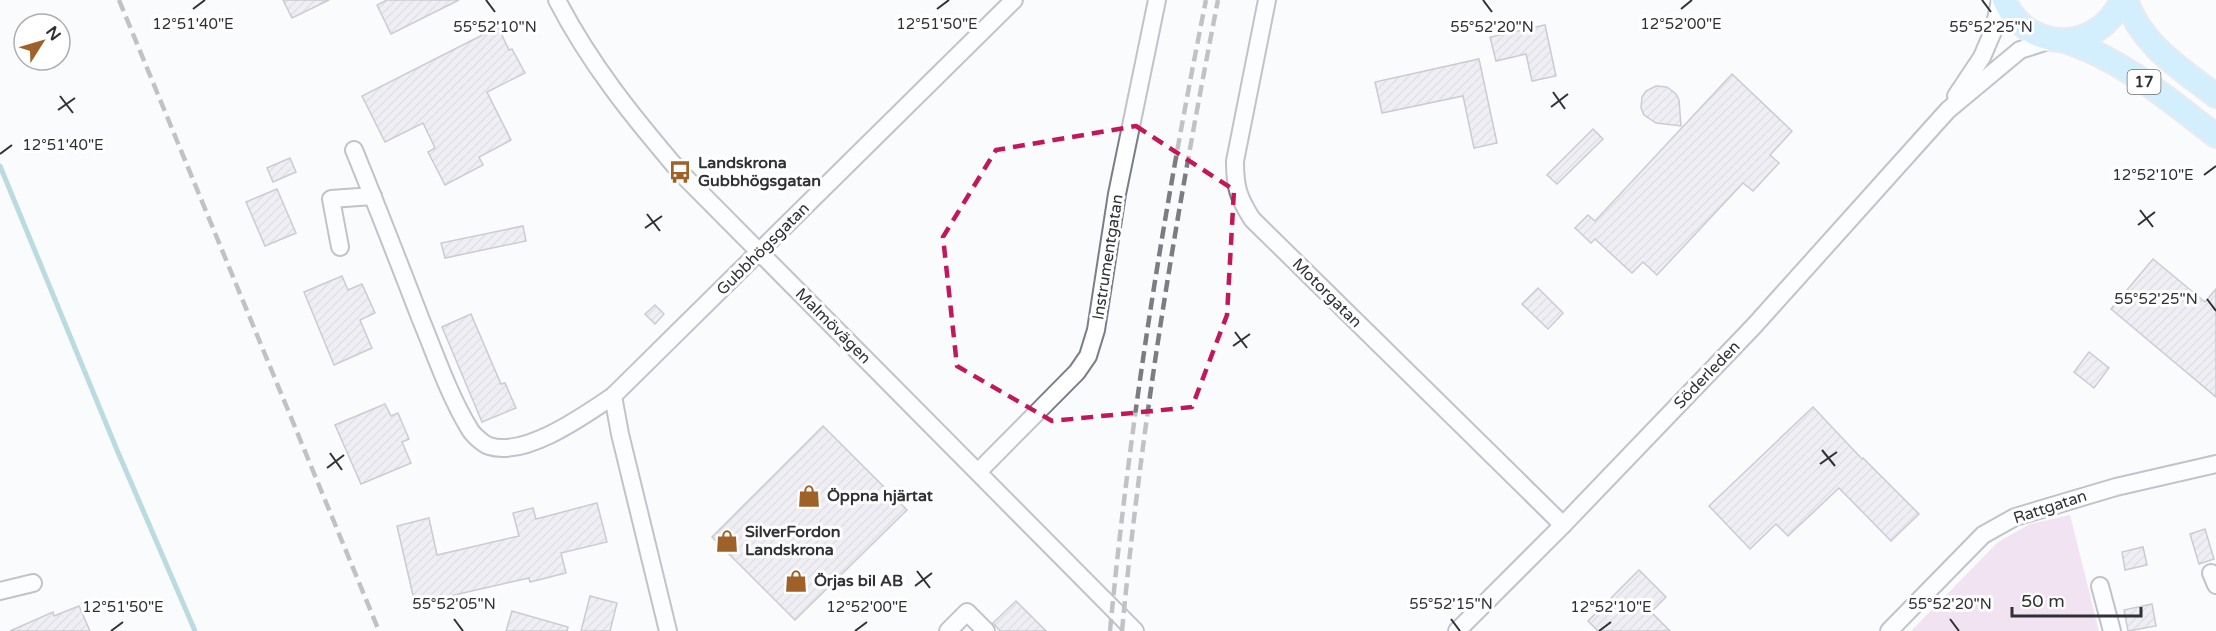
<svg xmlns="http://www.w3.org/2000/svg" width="2216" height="631" font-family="'Varela Round',sans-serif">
<defs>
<pattern id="building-hatch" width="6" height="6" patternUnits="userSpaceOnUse" patternTransform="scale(1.5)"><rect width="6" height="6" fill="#e0dee8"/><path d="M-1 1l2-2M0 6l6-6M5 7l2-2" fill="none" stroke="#c0bfc8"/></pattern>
</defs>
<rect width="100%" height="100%" fill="#fafbfd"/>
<!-- grass -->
<path fill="#e8c5e7" d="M2070 515 2099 631H1911L1998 542 2030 524Z"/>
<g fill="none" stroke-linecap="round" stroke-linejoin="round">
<!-- stream -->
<path stroke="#6eb5be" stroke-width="5" d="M0 166 117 450 195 631"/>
</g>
<!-- building -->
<g fill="url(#building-hatch)" stroke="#93919b" stroke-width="1.5">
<path d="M283 0H329L292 18Z"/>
<path d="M387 0H459L391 34 377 5Z"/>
<path d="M1545 25 1556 76 1532 81 1526 54 1496 61 1490 37Z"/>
<path d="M498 27 509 50 512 49 525 73 487 92 511 140 479 157 483 165 445 185 428 152 435 148 423 123 385 142 362 96Z"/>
<path d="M1479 59 1497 143 1474 148 1463 96 1382 113 1375 82Z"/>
<path d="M1732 74 1792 131 1770 155 1779 163 1753 191 1743 183 1657 275 1643 262 1632 273 1595 239 1591 243 1575 228 1588 215 1595 221Z"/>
<path d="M1656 86 1667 87 1676 94 1679 100 1681 126 1656 123 1644 115 1641 108 1642 97 1646 91Z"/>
<path d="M1593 129 1603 139 1557 184 1547 175Z"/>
<path d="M290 158 296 172 273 182 267 168Z"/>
<path d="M277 189 296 233 265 246 246 202Z"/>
<path d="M523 226 526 241 445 258 441 243Z"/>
<path d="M2153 259 2205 302 2216 289V397L2111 309Z"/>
<path d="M342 276 348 290 362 284 375 313 360 320 372 348 334 365 304 292Z"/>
<path d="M1538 288 1563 313 1548 329 1522 304Z"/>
<path d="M655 305 664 314 655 324 645 314Z"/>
<path d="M471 314 501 384 505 383 516 408 482 422 442 327Z"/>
<path d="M2089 352 2109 368 2094 388 2074 372Z"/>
<path d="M385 404 391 416 398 413 409 439 402 442 411 463 361 484 335 425Z"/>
<path d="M1813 407 1862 459 1863 458 1919 514 1891 541 1839 488 1788 536 1776 524 1750 549 1709 506Z"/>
<path d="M823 426 907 510 795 620 712 537Z"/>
<path d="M597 503 607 542 561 553 566 573 530 582 529 578 415 604 397 526 429 518 437 555 519 536 513 513 533 508 536 519Z"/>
<path d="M2205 529 2214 559 2199 564 2190 534Z"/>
<path d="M2143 547 2147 565 2125 570 2122 552Z"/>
<path d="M1639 570 1666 597 1651 612 1670 631H1598L1588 621Z"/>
<path d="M590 596 617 603 610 631H581Z"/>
<path d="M1016 601 1046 631H1000L993 623Z"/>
<path d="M2152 604 2156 626 2128 631 2124 610Z"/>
<path d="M79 606 90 631H10L53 612 54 616Z"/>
<path d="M512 611 568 627 567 631H506Z"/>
</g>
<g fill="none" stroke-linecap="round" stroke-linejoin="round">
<!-- minor casing -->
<g stroke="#7a7e87" stroke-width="20">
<g id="minor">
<path d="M557 0C590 64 633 117 680 172L1135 631"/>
<path d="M1267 0 1235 161C1235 187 1238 197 1252 219L1563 525"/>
<path d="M1956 96 1982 57 1994 29 2000 0"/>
<path d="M354 150C377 206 399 263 421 320 436 356 449 395 469 428 472 434 483 444 489 446 525 458 585 415 613 396"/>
<path d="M340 247 331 199 373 196"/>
<path d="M978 472 1077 372 1088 356 1096 330 1117 194 1157 0"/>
<path d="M2211 573 2216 585"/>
<path d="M2100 586 2112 631"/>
<path d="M0 591 33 583"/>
<path d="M668 631 620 434 613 396 1014 0"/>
<path d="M948 631 967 612 986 631"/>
<path d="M1457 631 1563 525 1754 326 1948 110 2020 50 2051 40"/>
<path d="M1889 631 1983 535 2015 517 2116 487 2216 464"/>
</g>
</g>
<!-- major casing -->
<g stroke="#d5d6d7" stroke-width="26">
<g id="major">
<path d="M2004 0C2028 54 2098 53 2122 0"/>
<path d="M2126 0C2142 46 2180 68 2216 96"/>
<path d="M2065 41C2122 59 2169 100 2216 136"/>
</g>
</g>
<!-- minor -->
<use href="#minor" stroke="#fff" stroke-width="16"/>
<!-- major -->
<use href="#major" stroke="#a4dfff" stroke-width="22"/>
<!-- rail -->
<g stroke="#7b7d80" stroke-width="4.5" stroke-dasharray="12 6" stroke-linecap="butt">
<path d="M119 0 379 631"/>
<path d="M1110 631C1130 419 1164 209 1206 0"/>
<path d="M1122 631C1142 419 1177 209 1218 0"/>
</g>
</g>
<!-- marked area -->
<path d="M0 0H2216V631H0ZM1136 126 1234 190 1227 315 1192 407 1052 421 957 366 943 237 996 150Z" fill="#fafbfd" fill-opacity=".55" fill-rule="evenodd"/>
<path fill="none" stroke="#c2185b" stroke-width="4.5" stroke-dasharray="12 8" stroke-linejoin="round" d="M1136 126 1234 190 1227 315 1192 407 1052 421 957 366 943 237 996 150Z"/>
<!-- ticks -->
<path fill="none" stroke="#2f3135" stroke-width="2" d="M486 0 495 12M1483 0 1492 12M1982 0 1991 12M193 9 205 0M937 9 949 0M1681 9 1692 0M1553 92 1565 109M60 96 73 113M1551 107 1568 94M58 110 75 98M0 154 12 145M2204 175 2216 166M2140 210 2153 227M647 214 660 231M2138 225 2155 212M645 228 662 216M2207 299 2216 311M1235 332 1247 348M1233 346 1250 334M1822 450 1835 466M330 453 342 470M1820 464 1837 452M327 468 344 455M917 571 930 588M915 586 932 573M454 619 463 631M1451 619 1460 631M1950 619 1959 631M111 631 123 622M855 631 867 622M1599 631 1611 622"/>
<!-- icons -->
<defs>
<g id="bus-bare" transform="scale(1.8)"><path d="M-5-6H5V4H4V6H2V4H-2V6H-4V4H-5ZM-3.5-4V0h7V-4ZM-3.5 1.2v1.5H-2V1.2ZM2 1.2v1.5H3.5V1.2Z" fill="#a06129" stroke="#fff" stroke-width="2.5" paint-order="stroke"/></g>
<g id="shop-bare" transform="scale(1.8)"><path d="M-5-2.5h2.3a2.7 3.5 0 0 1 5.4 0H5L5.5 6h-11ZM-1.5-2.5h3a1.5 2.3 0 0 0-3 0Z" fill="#a06129" stroke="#fff" stroke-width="2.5" paint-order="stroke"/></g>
</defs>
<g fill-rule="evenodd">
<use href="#bus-bare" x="680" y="172"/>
<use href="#shop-bare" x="809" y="496"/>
<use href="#shop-bare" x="727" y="541"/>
<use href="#shop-bare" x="796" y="581"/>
</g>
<g text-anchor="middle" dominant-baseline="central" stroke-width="6" stroke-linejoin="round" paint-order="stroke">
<!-- shield labels -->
<rect fill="#fff" stroke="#6d6f72" stroke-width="1.5" x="2127.5" y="70" width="33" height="24" rx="4.5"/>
<g font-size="15" font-weight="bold" fill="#2f3135">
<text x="2144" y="82">17</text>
</g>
<!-- poi labels -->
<g font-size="16" font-weight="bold" fill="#2f3135" stroke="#fff" text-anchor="start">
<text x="698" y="163">Landskrona<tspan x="698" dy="18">Gubbhögsgatan</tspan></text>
<text x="827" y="496">Öppna hjärtat</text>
<text x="745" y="532">SilverFordon<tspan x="745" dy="18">Landskrona</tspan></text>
<text x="814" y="581">Örjas bil AB</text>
</g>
<!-- street labels -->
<g font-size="16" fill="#2f3135" stroke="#fff">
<text transform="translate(763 249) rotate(-45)">Gubbhögsgatan</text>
<text transform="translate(1108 257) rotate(-81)">Instrumentgatan</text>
<text transform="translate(1327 293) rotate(45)">Motorgatan</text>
<text transform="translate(833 326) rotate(45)">Malmövägen</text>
<text transform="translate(1707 375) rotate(-46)">Söderleden</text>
<text transform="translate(2050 507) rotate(-18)">Rattgatan</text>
</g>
</g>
<g font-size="15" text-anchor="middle" fill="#2f3135" stroke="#fff" stroke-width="6" stroke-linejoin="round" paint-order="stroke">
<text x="193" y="29">12°51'40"E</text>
<text x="937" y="29">12°51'50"E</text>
<text x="1681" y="29">12°52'00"E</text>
<text x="495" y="32">55°52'10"N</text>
<text x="1492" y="32">55°52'20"N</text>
<text x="1991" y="32">55°52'25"N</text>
<text x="63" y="150">12°51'40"E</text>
<text x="2153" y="180">12°52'10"E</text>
<text x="2156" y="304">55°52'25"N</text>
<text x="454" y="609">55°52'05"N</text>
<text x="1451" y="609">55°52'15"N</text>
<text x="1950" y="609">55°52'20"N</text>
<text x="123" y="612">12°51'50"E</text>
<text x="867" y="612">12°52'00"E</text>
<text x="1611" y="612">12°52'10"E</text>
</g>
<!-- north arrow -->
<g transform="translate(42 42) rotate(53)"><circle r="28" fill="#ffffff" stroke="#acadae" stroke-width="1.5"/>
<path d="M0-4.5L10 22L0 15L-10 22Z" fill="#a06129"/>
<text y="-9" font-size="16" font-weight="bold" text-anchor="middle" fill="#2f3135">N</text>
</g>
<!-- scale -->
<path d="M2012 607v9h129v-9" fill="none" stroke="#2f3135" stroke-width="3"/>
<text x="2021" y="607" font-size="18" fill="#2f3135" stroke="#ffffff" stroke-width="4.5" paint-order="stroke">50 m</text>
</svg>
